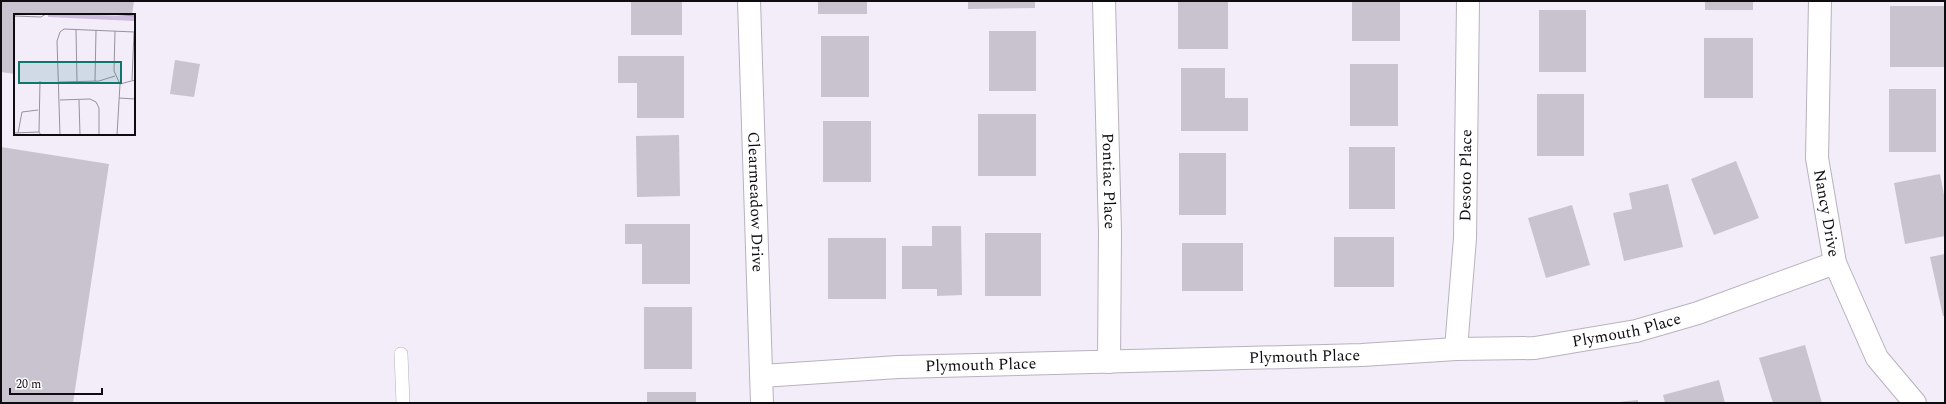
<svg xmlns="http://www.w3.org/2000/svg" width="1946" height="404" font-family="Spectral,serif">
<rect width="100%" height="100%" fill="#f3ecf9"/>
<!-- building -->
<g fill="#c9c3cf">
<path d="M1 1H134L132 15H15V74L1 72Z"/>
<rect x="631" y="1" width="51" height="34"/>
<rect x="818" y="1" width="49" height="13"/>
<path d="M968 1H1035V8L968 9Z"/>
<rect x="1178" y="1" width="50" height="48"/>
<rect x="1352" y="1" width="48" height="40"/>
<rect x="1705" y="1" width="48" height="9"/>
<rect x="1890" y="6" width="55" height="61"/>
<rect x="1539" y="10" width="47" height="62"/>
<rect x="989" y="31" width="47" height="60"/>
<rect x="821" y="36" width="48" height="61"/>
<rect x="1704" y="38" width="49" height="60"/>
<path d="M618 56H684V118H637V83H618Z"/>
<path d="M175 60 200 64 194 97 170 94Z"/>
<rect x="1350" y="64" width="48" height="62"/>
<path d="M1181 68H1225V98H1248V131H1181Z"/>
<rect x="1889" y="89" width="47" height="63"/>
<rect x="1537" y="94" width="47" height="62"/>
<rect x="978" y="114" width="58" height="62"/>
<rect x="823" y="121" width="48" height="61"/>
<path d="M679 135 680 196 637 197 636 136Z"/>
<path d="M1 147 109 164 73 403H1Z"/>
<rect x="1349" y="147" width="46" height="62"/>
<rect x="1179" y="153" width="47" height="62"/>
<path d="M1736 161 1759 218 1714 235 1691 179Z"/>
<path d="M1940 174 1945 200V236L1905 244 1894 183Z"/>
<path d="M1668 184 1683 247 1624 261 1613 213 1632 209 1629 193Z"/>
<path d="M1572 205 1590 265 1546 278 1528 218Z"/>
<path d="M625 224H690V284H642V244H625Z"/>
<path d="M932 226H961L962 295 937 296V289H902V246H932Z"/>
<rect x="985" y="233" width="56" height="63"/>
<rect x="1334" y="237" width="60" height="50"/>
<rect x="828" y="238" width="58" height="61"/>
<rect x="1182" y="243" width="61" height="48"/>
<path d="M1945 254V316H1943L1930 257Z"/>
<rect x="644" y="307" width="48" height="62"/>
<path d="M1805 345 1822 403H1773L1759 358Z"/>
<path d="M1719 380 1725 403H1665L1663 395Z"/>
<rect x="647" y="392" width="49" height="11"/>
<path d="M1638 400V403H1619V402Z"/>
</g>
<g fill="none" stroke-linecap="round" stroke-linejoin="round">
<!-- lane casing -->
<g stroke="#b8b2bf" stroke-width="14">
<path id="lane" d="M401 354 403 403"/>
</g>
<!-- street casing -->
<g stroke="#b8b2bf" stroke-width="24">
<g id="street">
<path id="s1" d="M749 1 762 403"/>
<path id="s2" d="M1104 1 1110 233 1109 362"/>
<path id="s3" d="M1820 1 1817 158 1835 263 1877 358 1915 403"/>
<path id="s4" d="M1456 349 1465 238 1468 1"/>
<path id="s5" d="M761 376 898 367 1362 355 1456 349 1535 348 1636 331 1698 313 1835 263"/>
</g>
</g>
<!-- lane -->
<use href="#lane" stroke="#fff" stroke-width="13"/>
<!-- street -->
<use href="#street" stroke="#fff" stroke-width="22"/>
</g>
<g text-anchor="middle" dominant-baseline="central" stroke-width="3" stroke-linejoin="round" paint-order="stroke">
<!-- street labels -->
<g font-size="16" fill="#0e0c10" stroke="#fdfcff">
<text stroke="none"><textPath href="#s4" startOffset="174">Desoto Place</textPath></text>
<text stroke="none"><textPath href="#s2" startOffset="180">Pontiac Place</textPath></text>
<text stroke="none"><textPath href="#s1" startOffset="201">Clearmeadow Drive</textPath></text>
<text stroke="none"><textPath href="#s3" startOffset="213">Nancy Drive</textPath></text>
<text stroke="none"><textPath href="#s5" startOffset="868">Plymouth Place</textPath></text>
<text stroke="none"><textPath href="#s5" startOffset="544">Plymouth Place</textPath></text>
<text stroke="none"><textPath href="#s5" startOffset="220">Plymouth Place</textPath></text>
</g>
</g>
<!-- overview -->
<g transform="translate(14 14)">
<rect width="121" height="121" fill="#f3ecf9"/>
<path d="M34 0 121 2V7L34 3Z" fill="#cdbcdd"/>
<path fill="none" stroke="#97929c" stroke-width="1" d="M97 0 121 2M0 2 27 3 32 0M62 16 63 67M101 17 100 57 106 70 103 121M118 66 120 18M26 67 25 118 27 121M81 67 82 16M45 68 85 67 101 62M106 70 121 66M105 84 121 85M46 86 76 85 82 88 85 94V121M65 86 66 121M0 119 25 118M4 119 8 98 24 96M46 121 43 27 46 18 50 15 121 18"/>
<path fill="#0f766e" fill-opacity="0.15" stroke="#0f766e" stroke-width="2" d="M5 48H107V69H5Z"/>
<rect width="121" height="121" fill="none" stroke="#0e0c10" stroke-width="2"/>
</g>
<!-- border -->
<rect width="1946" height="404" fill="none" stroke="#0e0c10" stroke-width="4"/>
<!-- scale -->
<path d="M10 388v6h92v-6" fill="none" stroke="#0e0c10" stroke-width="2"/>
<text x="16" y="388" font-size="12" fill="#0e0c10" stroke="#fdfcff" stroke-width="3" paint-order="stroke">20 m</text>
</svg>
